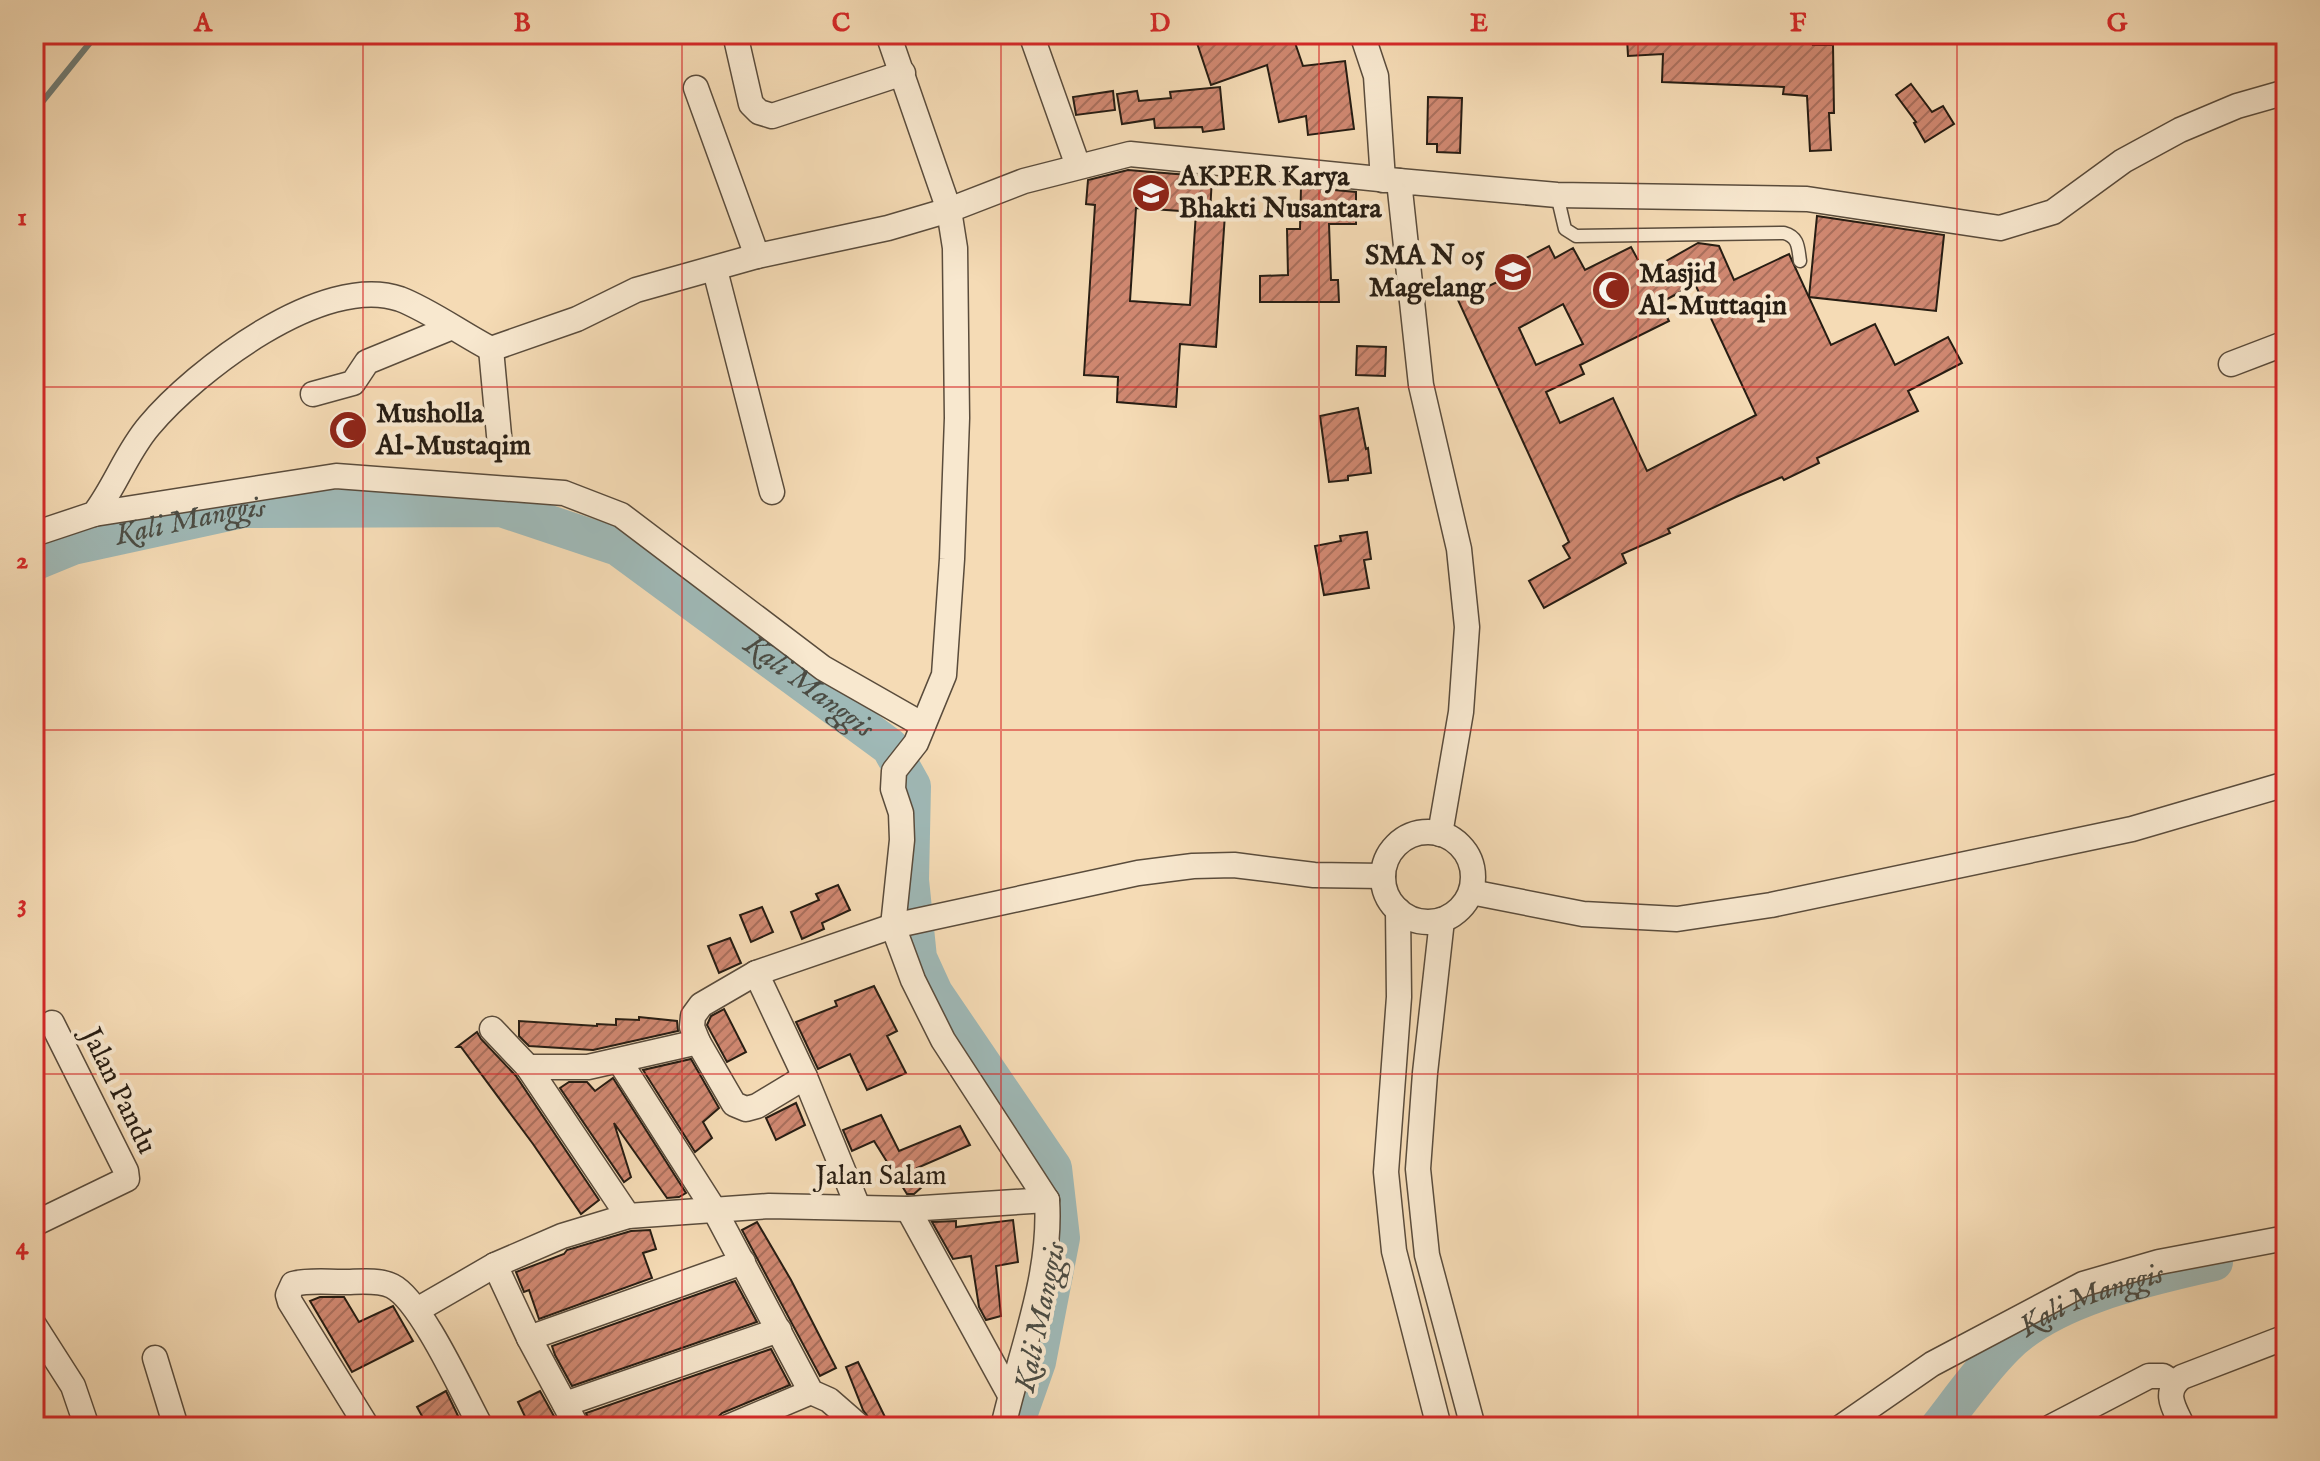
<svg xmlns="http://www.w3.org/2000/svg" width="2320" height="1461" font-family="'IM FELL English',serif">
<defs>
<pattern id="building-hatch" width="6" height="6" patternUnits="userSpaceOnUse" patternTransform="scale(2)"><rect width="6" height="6" fill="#d08871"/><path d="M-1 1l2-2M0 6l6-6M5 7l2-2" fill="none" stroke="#a96f5c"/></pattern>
</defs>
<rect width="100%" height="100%" fill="#f5dbb5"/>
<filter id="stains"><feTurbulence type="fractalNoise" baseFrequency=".0025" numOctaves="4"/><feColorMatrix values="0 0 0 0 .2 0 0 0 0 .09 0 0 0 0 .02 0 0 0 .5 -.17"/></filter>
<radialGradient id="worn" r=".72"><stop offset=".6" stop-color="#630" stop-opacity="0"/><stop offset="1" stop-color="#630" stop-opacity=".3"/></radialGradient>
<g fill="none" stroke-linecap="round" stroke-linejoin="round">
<!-- stream -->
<path stroke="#6f7b75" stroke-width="6" d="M34 112 97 34"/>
<!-- river -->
<g stroke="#9fb9b7" stroke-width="38">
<path id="s1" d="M34 562 73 546 243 509 501 508 618 547 890 747 912 786 910 880 918 958 934 993 1053 1168 1061 1238 1037 1362 1014 1427"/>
<path id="s2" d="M1939 1427C1960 1400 1981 1370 2005 1346 2053 1297 2149 1277 2214 1262"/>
</g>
</g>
<!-- building -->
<g fill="url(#building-hatch)" stroke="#271d13" stroke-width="2" fill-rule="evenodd">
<path d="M1194 34H1292L1303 66 1345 61 1354 129 1308 135 1306 116 1279 122 1267 65 1211 85Z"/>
<path d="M1664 34H1814L1813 45H1833L1834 113H1829L1831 150 1810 151 1807 96 1783 94 1784 87 1662 82 1663 54 1628 56 1627 38 1664 37Z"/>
<path d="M1911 84 1932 112 1943 106 1954 124 1925 142 1914 123 1916 122 1896 95Z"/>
<path d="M1220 87 1224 129 1203 132 1202 127 1155 128 1154 119 1122 124 1117 94 1137 91 1139 101 1171 98 1170 92Z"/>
<path d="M1113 91 1115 110 1076 115 1073 97Z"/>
<path d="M1428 97 1462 98 1460 153 1437 152V144H1427Z"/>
<path d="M1128 170 1212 177 1210 213 1196 212 1225 214 1216 347 1180 344 1176 407 1117 402 1118 377 1084 375 1095 205 1086 204 1088 180ZM1136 208 1196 212 1190 305 1130 301Z"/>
<path d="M1301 187 1356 192V224H1329L1331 280H1338L1339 302H1260V276L1288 275 1287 229H1300Z"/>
<path d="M1817 216 1944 235 1936 311 1809 297Z"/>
<path d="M1698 243 1719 246 1734 280 1789 254 1831 345 1875 324 1895 365 1948 337 1962 363 1908 391 1918 411 1817 458 1819 463 1784 480 1782 477 1736 497 1668 529 1670 533 1622 554 1626 563 1544 608 1529 581 1570 558 1563 546 1569 542 1458 300 1517 273 1513 265 1549 246 1555 258 1573 248 1585 270 1631 247 1645 273ZM1695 284 1756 415 1647 471 1613 398 1560 423 1546 392 1584 374 1580 365 1669 321 1660 303ZM1563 304 1583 344 1536 365 1519 328Z"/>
<path d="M1357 346 1386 347 1385 376 1356 375Z"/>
<path d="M1358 408 1366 449 1368 448 1371 473 1348 476V480L1329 482 1320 416Z"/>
<path d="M1367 532 1371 559 1364 560 1369 588 1324 595 1315 546 1341 541 1340 536Z"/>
<path d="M838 885 850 910 822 923 824 929 802 939 791 912 819 900 816 894Z"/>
<path d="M762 907 773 932 751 942 740 915Z"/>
<path d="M730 938 741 963 719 973 708 946Z"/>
<path d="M874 986 897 1031 887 1036 906 1073 867 1090 850 1054 818 1069 796 1022 837 1006 835 1001Z"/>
<path d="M724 1009 746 1052 727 1062 707 1025 711 1016Z"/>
<path d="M639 1017 677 1021 678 1031 593 1050 529 1046 519 1036V1021L597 1026V1024L616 1025V1019L639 1020Z"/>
<path d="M477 1032 481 1039 516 1076 599 1200 581 1214 533 1144 461 1047H457Z"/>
<path d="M691 1059 719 1108 703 1122 712 1138 695 1152 643 1070Z"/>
<path d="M613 1078 686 1193 679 1197 667 1198 614 1123 631 1177 624 1182 560 1088 569 1082H587L595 1091Z"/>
<path d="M796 1103 805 1125 776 1140 766 1118Z"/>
<path d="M881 1115 899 1151 960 1126 970 1145 917 1168 923 1180V1186L914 1194H907L874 1141 852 1151 843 1130Z"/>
<path d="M1013 1220 1018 1262 996 1266 1001 1316 986 1320 979 1307 971 1256 953 1259 932 1222 956 1221V1227Z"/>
<path d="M757 1222 791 1280 836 1368 820 1376 742 1230Z"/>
<path d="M650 1230 656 1249 643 1253 652 1278 539 1319 529 1290 524 1292 516 1272 564 1254 567 1250 631 1231Z"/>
<path d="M735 1281 757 1322 572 1386 555 1355 552 1346Z"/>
<path d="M320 1297H344L359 1322 393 1306 413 1341 352 1372 310 1301Z"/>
<path d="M771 1349 790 1385 722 1413 716 1419 713 1427H592L586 1413Z"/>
<path d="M858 1362 886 1419 874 1425 863 1410 846 1367Z"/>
<path d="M446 1391 460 1420 464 1427H428L417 1407Z"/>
<path d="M540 1391 560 1427H530L518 1402Z"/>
</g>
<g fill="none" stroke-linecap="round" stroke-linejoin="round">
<!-- lane casing -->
<g stroke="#5a4c3c" stroke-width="15">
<path id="lane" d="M1557 195 1565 229 1576 236 1784 233C1799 237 1798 248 1800 261"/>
</g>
<!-- street casing -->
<g stroke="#5a4c3c" stroke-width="27">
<g id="street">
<path d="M735 34 751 104 759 112 772 116 903 73"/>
<path d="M888 34 949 210 955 248 957 418 952 559 944 675 916 743 894 771 893 789 901 813 902 840 893 926 913 980 943 1040 1047 1200C1052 1277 1020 1352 1003 1427"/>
<path d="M1031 34 1078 166"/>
<path d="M1362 34 1376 76 1383 180"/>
<path d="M696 88 757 256"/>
<path d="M715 270 772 492"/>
<path d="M491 349 500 446"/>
<path d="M2231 364 2286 343"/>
<path d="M313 394 353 383 367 362 450 328"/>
<path d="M94 514 336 476 564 493 621 515 823 668 923 725"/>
<path d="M34 534 94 514C115 487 126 453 149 426 195 371 323 272 400 299 429 310 462 334 491 349L577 319 636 290 757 256 888 228 949 210 1024 181 1130 154 1399 181"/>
<circle cx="1428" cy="877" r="45"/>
<path d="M1440 834 1461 712 1467 627 1459 549 1421 385 1399 181 1557 195 1807 199 2000 228 2053 212 2123 161 2180 130 2237 106 2286 92"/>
<path d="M1471 892 1583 914 1677 919 1771 905 2132 829 2286 784"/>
<path d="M1398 910 1399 997 1386 1172 1394 1251 1439 1427"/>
<path d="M1442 920 1425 1073 1418 1169 1427 1255 1473 1427"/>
<path d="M756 973 701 1005 693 1016 692 1027 698 1042 734 1104 746 1109 757 1106 805 1077"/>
<path d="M492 1029 528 1067 628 1216"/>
<path d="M620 1062 715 1211 811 1392 829 1400 860 1427"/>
<path d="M528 1067H588L698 1042"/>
<path d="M858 1207 805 1077 756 973 893 926 1138 873 1193 866 1234 865 1314 875 1383 876"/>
<path d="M908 1209 1010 1395"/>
<path d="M34 1224 127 1179 126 1171 52 1023"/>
<path d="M417 1310 495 1265"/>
<path d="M34 1325 73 1386 87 1427"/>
<path d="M529 1338 743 1262"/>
<path d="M155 1358 176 1427"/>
<path d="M565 1404 779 1330"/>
<path d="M366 1425 290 1302 288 1295 293 1284C309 1280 326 1282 343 1282 358 1282 378 1279 392 1286 421 1300 464 1396 481 1427"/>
<path d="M577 1427 529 1338 495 1265 562 1236 628 1216 769 1206 908 1209 1047 1200"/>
<path d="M728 1427 811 1392"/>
<path d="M1841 1427 1932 1364 2083 1284 2159 1262 2286 1238"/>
<path d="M2051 1427 2149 1376H2163L2174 1383"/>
<path d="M2183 1427C2174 1408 2162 1392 2182 1377L2286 1337"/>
</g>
</g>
<!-- lane -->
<use href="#lane" stroke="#f8e8cf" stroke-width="12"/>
<!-- street -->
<use href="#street" stroke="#f8e8cf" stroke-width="24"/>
</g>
<!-- grid -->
<path fill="none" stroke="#d62828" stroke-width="2" stroke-opacity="0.55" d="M363 34V1427M682 34V1427M1001 34V1427M1319 34V1427M1638 34V1427M1957 34V1427M34 387H2286M34 730H2286M34 1074H2286"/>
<!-- icons -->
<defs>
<g id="university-disc" transform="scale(2)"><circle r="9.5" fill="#8f2418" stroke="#f8e8cf"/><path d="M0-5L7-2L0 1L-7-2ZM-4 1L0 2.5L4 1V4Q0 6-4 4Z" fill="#fff"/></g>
<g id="school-disc" transform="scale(2)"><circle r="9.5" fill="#8f2418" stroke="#f8e8cf"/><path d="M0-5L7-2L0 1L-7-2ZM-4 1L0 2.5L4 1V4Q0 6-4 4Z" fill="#fff"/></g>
<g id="mosque-disc" transform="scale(2)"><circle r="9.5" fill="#8f2418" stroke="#f8e8cf"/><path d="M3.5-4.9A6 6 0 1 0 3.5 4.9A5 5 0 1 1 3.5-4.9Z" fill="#fff"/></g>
</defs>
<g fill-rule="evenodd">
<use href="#university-disc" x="1151" y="193"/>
<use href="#school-disc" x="1513" y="272"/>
<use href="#mosque-disc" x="1611" y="290"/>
<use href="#mosque-disc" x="348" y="430"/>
</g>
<g text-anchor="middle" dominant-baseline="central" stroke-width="8" stroke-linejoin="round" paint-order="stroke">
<!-- poi labels -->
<g font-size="28" font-weight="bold" fill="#271d13" stroke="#f8e8cf" text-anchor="start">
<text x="1179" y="177">AKPER Karya<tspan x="1179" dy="32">Bhakti Nusantara</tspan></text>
<text x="1485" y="256" text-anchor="end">SMA N 05<tspan x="1485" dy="32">Magelang</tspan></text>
<text x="1639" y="274">Masjid<tspan x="1639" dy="32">Al-Muttaqin</tspan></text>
<text x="376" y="414">Musholla<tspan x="376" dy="32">Al-Mustaqim</tspan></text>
</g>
<!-- street labels -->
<g font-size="28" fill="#271d13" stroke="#f8e8cf">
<text transform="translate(118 1091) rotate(64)">Jalan Pandu</text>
<text x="881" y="1176">Jalan Salam</text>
</g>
<!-- water labels -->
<g font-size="30" font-style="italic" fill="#4b4c44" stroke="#f8e8cf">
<text stroke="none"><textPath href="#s1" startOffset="162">Kali Manggis</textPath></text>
<text stroke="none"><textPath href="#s1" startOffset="834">Kali Manggis</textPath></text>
<text stroke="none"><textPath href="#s2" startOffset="204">Kali Manggis</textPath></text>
<text transform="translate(1041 1317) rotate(-78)">Kali Manggis</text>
</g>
</g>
<!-- margin -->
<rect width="2320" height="1461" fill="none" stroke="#f5dbb5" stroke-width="88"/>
<rect x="44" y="44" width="2232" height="1373" fill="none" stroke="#d62828" stroke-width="3"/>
<g font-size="26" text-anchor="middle" font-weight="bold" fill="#d62828">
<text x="203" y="31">A</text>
<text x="522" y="31">B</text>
<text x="841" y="31">C</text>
<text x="1160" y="31">D</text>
<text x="1479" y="31">E</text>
<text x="1798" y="31">F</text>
<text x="2117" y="31">G</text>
<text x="22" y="225">1</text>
<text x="22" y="568">2</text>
<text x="22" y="911">3</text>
<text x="22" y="1254">4</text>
</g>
<rect width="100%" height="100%" filter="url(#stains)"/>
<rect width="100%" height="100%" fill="url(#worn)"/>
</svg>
